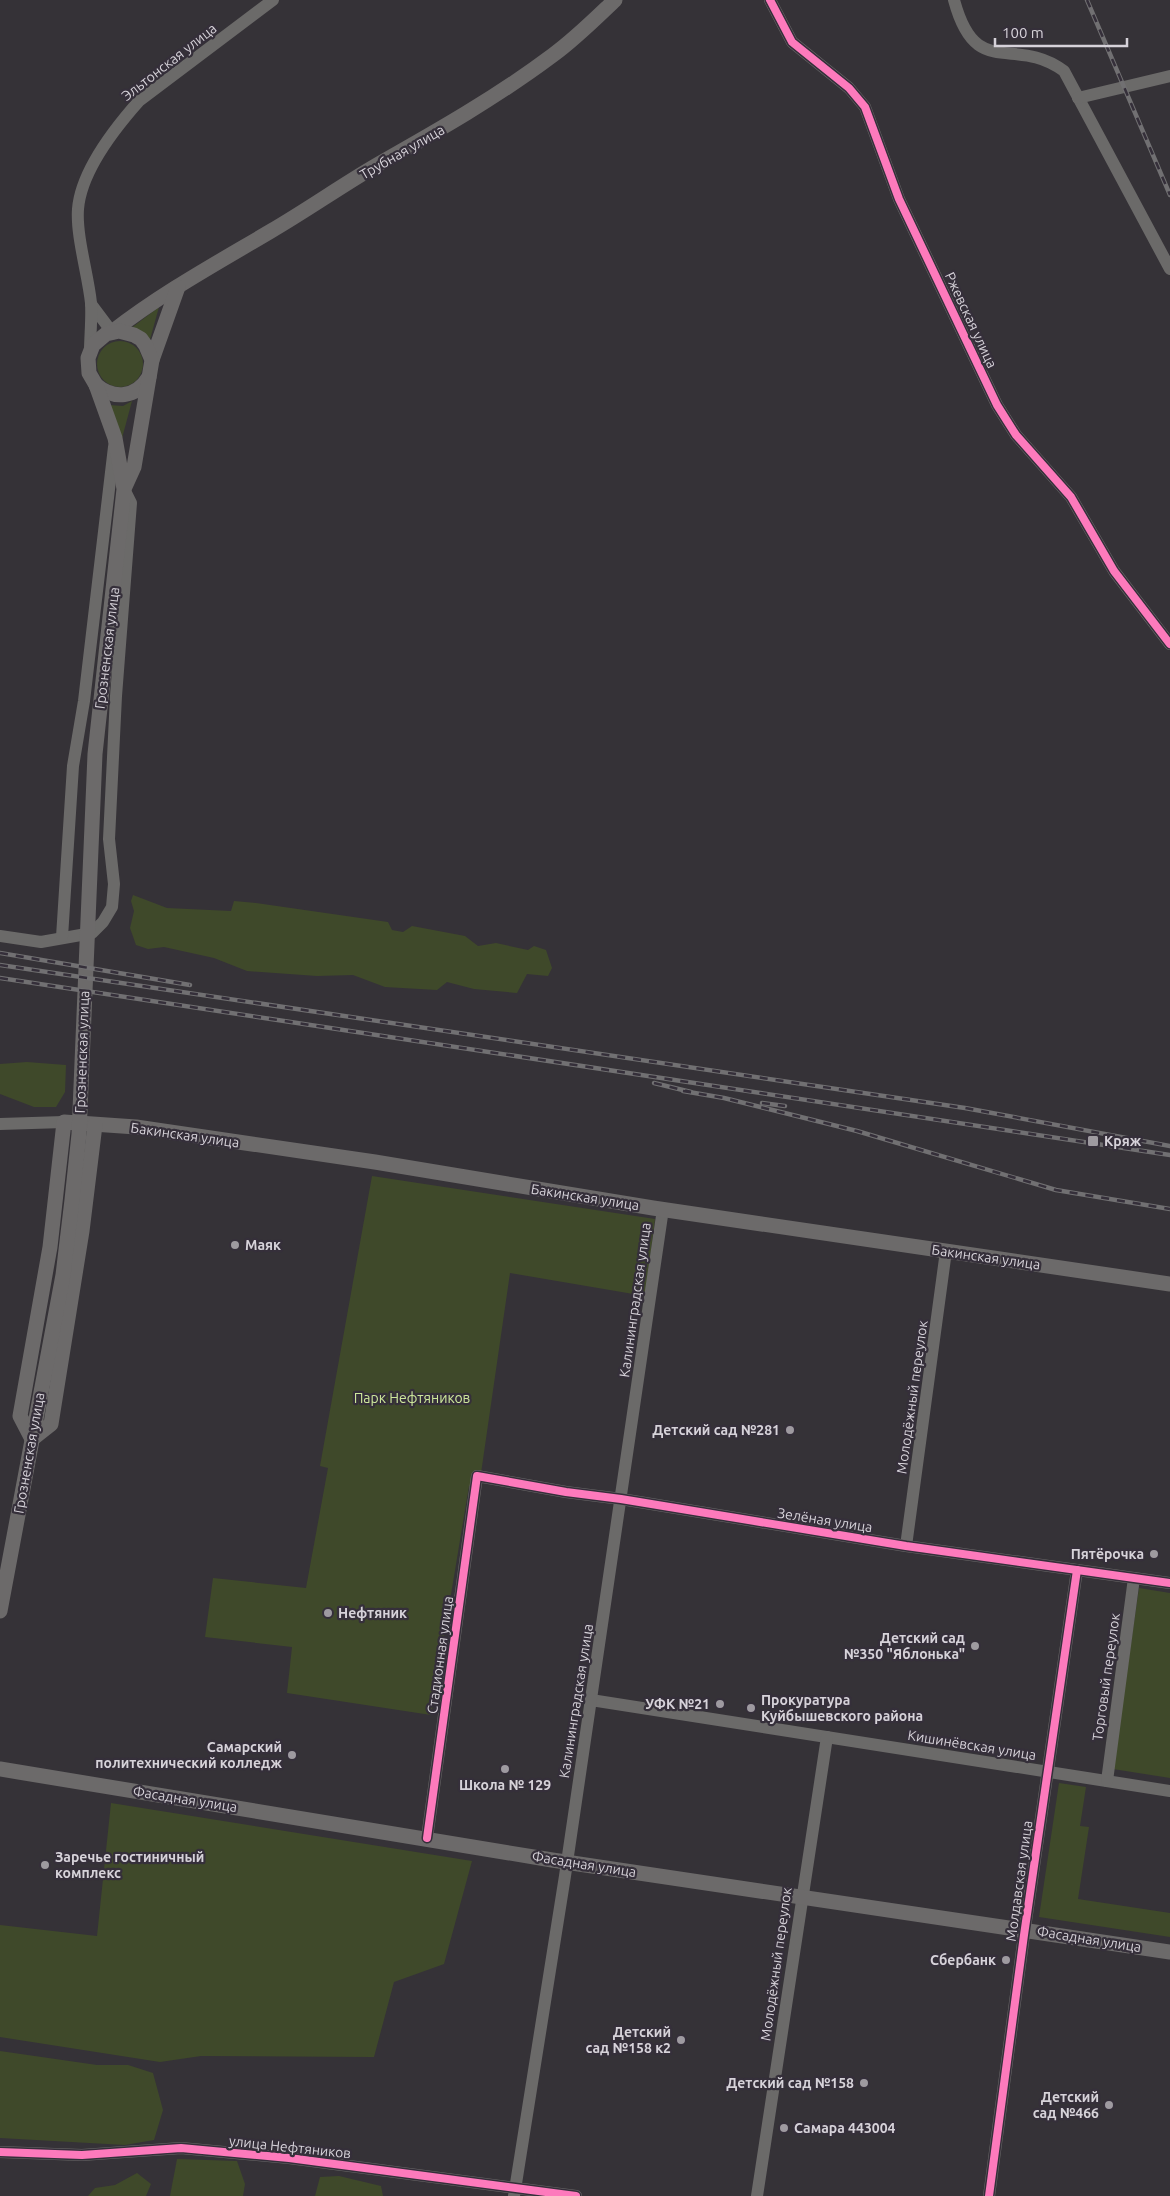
<svg xmlns="http://www.w3.org/2000/svg" width="1170" height="2196" font-family="Ubuntu,sans-serif">
<rect width="100%" height="100%" fill="#353237"/>
<!-- green -->
<g fill="#3f492a">
<path d="M159 307 149 343 130 329Z"/>
<circle cx="120" cy="364" r="23"/>
<path d="M132 401 121 442 109 405 123 406Z"/>
<path d="M133 895 167 908 231 911 234 901 256 903 388 922 392 930 403 932 412 926 465 936 478 946 496 943 528 950 534 946 546 950 552 968 548 976 527 974 517 993 474 989 447 982 437 990 385 987 353 975 317 976 247 971 214 958 164 947 148 949 136 945 130 928 134 911 131 901Z"/>
<path d="M27 1062 66 1065 65 1092 56 1107H34L0 1094V1064Z"/>
<path d="M372 1176 655 1219 645 1296 510 1273 479 1487 469 1486 431 1715 287 1693 292 1647 205 1637 213 1578 306 1588 328 1468 320 1466Z"/>
<path d="M1139 1588 1170 1593V1778L1113 1769Z"/>
<path d="M1059 1783 1086 1787 1080 1826 1089 1827 1078 1899 1170 1913V1937L1039 1917Z"/>
<path d="M111 1803 472 1861 444 1964 394 1982 374 2057 201 2056 160 2062 0 2037V1925L97 1936Z"/>
<path d="M0 2051 97 2065H128L153 2073 163 2110 154 2140 125 2145 0 2138Z"/>
<path d="M177 2159 237 2161 245 2184 243 2196H170Z"/>
<path d="M137 2173 151 2184 146 2196H88L95 2188 115 2185Z"/>
<path d="M339 2176 381 2186 383 2196H315L320 2177Z"/>
</g>
<g fill="none" stroke-linecap="round" stroke-linejoin="round">
<!-- minor -->
<g stroke="#6b6a69" stroke-width="12">
<path d="M770 0 792 42 849 88 865 107 899 199 997 405 1016 435 1071 497 1114 571 1170 644"/>
<path d="M954 0C976 82 1014 34 1064 71L1170 269"/>
<path d="M1078 98 1170 76"/>
<path d="M91 304 112 332"/>
<path d="M90 352C90 336 92 319 91 303 88 274 76 236 78 209 81 171 115 128 139 101L273 0"/>
<path d="M0 936 41 942 92 933 103 922 112 907 114 884 109 839 116 696 131 503 124 489"/>
<path d="M62 937 73 766 84 701 114 447"/>
<path d="M0 1124 64 1122"/>
<path d="M906 1546 946 1251"/>
<path d="M591 1700 1170 1791"/>
<path d="M1107 1781 1134 1578"/>
<path d="M427 1838 477 1476 566 1492 621 1499 906 1546 1170 1583"/>
<path d="M0 2152 82 2155 181 2148 289 2158 576 2196"/>
<path d="M514 2196 565 1876 663 1209"/>
<path d="M757 2196 827 1737"/>
<path d="M989 2196 1024 1935 1077 1570"/>
</g>
<!-- major -->
<g stroke="#6c6a6a" stroke-width="15">
<path d="M112 332C162 293 217 263 271 231 307 210 341 186 377 165 437 131 497 97 553 55 575 39 595 19 615 0"/>
<path d="M152 360 178 287"/>
<path d="M96 385C114 400 136 398 149 377"/>
<path d="M32 1439 20 1416 50 1247 64 1122 136 1127 375 1162 653 1208 1170 1284"/>
<path d="M32 1439 51 1424 82 1231 95 1125"/>
<path d="M0 1611 63 1275 72 1200 79 1134 95 754 124 489 115 438 96 385 89 373 88 358 93 345 100 339 106 334 119 331 134 335 141 339 146 346 152 360 134 467 124 489"/>
<path d="M0 1769 552 1860 1170 1952"/>
</g>
<!-- rail casing -->
<g stroke="#717072" stroke-width="4.5">
<g id="rail">
<path d="M1087 0 1170 195"/>
<path d="M0 953 190 985"/>
<path d="M0 965 965 1108 1170 1146"/>
<path d="M0 978 1170 1155"/>
<path d="M654 1083 691 1092"/>
<path d="M683 1091 724 1098 857 1131 1056 1190 1170 1209"/>
<path d="M762 1103 785 1106"/>
</g>
</g>
<!-- rail -->
<use href="#rail" stroke="#352f3a" stroke-width="2.5" stroke-dasharray="8" stroke-linecap="butt"/>
<!-- cycleway casing -->
<g stroke="#352f3a" stroke-width="11">
<g id="cycleway">
<path d="M770 0 792 42 849 88 865 107 899 199 997 405 1016 435 1071 497 1114 571 1170 644"/>
<path d="M427 1838 477 1476 566 1492 621 1499 906 1546 1170 1583"/>
<path d="M0 2152 82 2155 181 2148 289 2158 576 2196"/>
<path d="M989 2196 1024 1935 1077 1570"/>
</g>
</g>
<!-- cycleway -->
<use href="#cycleway" stroke="#fd7abc" stroke-width="8"/>
</g>
<!-- markers -->
<g fill="#9e9aa0" stroke="#352f3a" stroke-width="2">
<rect x="1087" y="1135" width="12" height="12" rx="2.5"/>
<circle cx="235" cy="1245" r="5"/>
<circle cx="790" cy="1430" r="5"/>
<circle cx="1154" cy="1554" r="5"/>
<circle cx="328" cy="1613" r="5"/>
<circle cx="975" cy="1646" r="5"/>
<circle cx="720" cy="1704" r="5"/>
<circle cx="751" cy="1708" r="5"/>
<circle cx="292" cy="1755" r="5"/>
<circle cx="505" cy="1769" r="5"/>
<circle cx="45" cy="1865" r="5"/>
<circle cx="1006" cy="1960" r="5"/>
<circle cx="681" cy="2040" r="5"/>
<circle cx="864" cy="2083" r="5"/>
<circle cx="1109" cy="2105" r="5"/>
<circle cx="784" cy="2128" r="5"/>
</g>
<g text-anchor="middle" dominant-baseline="central" stroke-width="4.5" stroke-linejoin="round" paint-order="stroke">
<!-- street labels -->
<g font-size="14" fill="#d6d2d9" stroke="#352f3a">
<text transform="translate(169 62) rotate(-38)">Эльтонская улица</text>
<text transform="translate(402 152) rotate(-30)">Трубная улица</text>
<text transform="translate(971 320) rotate(65)">Ржевская улица</text>
<text transform="translate(107 648) rotate(-83)">Грозненская улица</text>
<text transform="translate(82 1052) rotate(-88)">Грозненская улица</text>
<text transform="translate(185 1135) rotate(8)">Бакинская улица</text>
<text transform="translate(585 1197) rotate(9)">Бакинская улица</text>
<text transform="translate(986 1257) rotate(8)">Бакинская улица</text>
<text transform="translate(635 1300) rotate(-82)">Калининградская улица</text>
<text transform="translate(912 1397) rotate(-82)">Молодёжный переулок</text>
<text transform="translate(29 1453) rotate(-80)">Грозненская улица</text>
<text transform="translate(825 1520) rotate(9)">Зелёная улица</text>
<text transform="translate(440 1655) rotate(-82)">Стадионная улица</text>
<text transform="translate(1106 1677) rotate(-82)">Торговый переулок</text>
<text transform="translate(576 1701) rotate(-81)">Калининградская улица</text>
<text transform="translate(972 1745) rotate(9)">Кишинёвская улица</text>
<text transform="translate(185 1799) rotate(9)">Фасадная улица</text>
<text transform="translate(584 1864) rotate(9)">Фасадная улица</text>
<text transform="translate(1019 1881) rotate(-82)">Молдавская улица</text>
<text transform="translate(1089 1939) rotate(9)">Фасадная улица</text>
<text transform="translate(776 1964) rotate(-82)">Молодёжный переулок</text>
<text transform="translate(290 2147) rotate(6)">улица Нефтяников</text>
</g>
<!-- poi labels -->
<g font-size="14" font-weight="bold" fill="#d6d2d9" stroke="#352f3a" text-anchor="end">
<text x="1104" y="1141" text-anchor="start">Кряж</text>
<text x="245" y="1245" text-anchor="start">Маяк</text>
<text x="780" y="1430">Детский сад №281</text>
<text x="1144" y="1554">Пятёрочка</text>
<text x="338" y="1613" text-anchor="start">Нефтяник</text>
<text x="965" y="1638">Детский сад<tspan x="965" dy="16">№350 "Яблонька"</tspan></text>
<text x="761" y="1700" text-anchor="start">Прокуратура<tspan x="761" dy="16">Куйбышевского района</tspan></text>
<text x="710" y="1704">УФК №21</text>
<text x="282" y="1747">Самарский<tspan x="282" dy="16">политехнический колледж</tspan></text>
<text x="505" y="1785" text-anchor="middle">Школа № 129</text>
<text x="55" y="1857" text-anchor="start">Заречье гостиничный<tspan x="55" dy="16">комплекс</tspan></text>
<text x="996" y="1960">Сбербанк</text>
<text x="671" y="2032">Детский<tspan x="671" dy="16">сад №158 к2</tspan></text>
<text x="854" y="2083">Детский сад №158</text>
<text x="1099" y="2097">Детский<tspan x="1099" dy="16">сад №466</tspan></text>
<text x="794" y="2128" text-anchor="start">Самара 443004</text>
</g>
<!-- park labels -->
<g font-size="14" fill="#cde79b" stroke="#352f3a">
<text x="412" y="1398">Парк Нефтяников</text>
</g>
</g>
<!-- scale -->
<path d="M995 38v8h132v-8" fill="none" stroke="#d6d2d9" stroke-width="2.5"/>
<text x="1002" y="38" font-size="15" fill="#d6d2d9" stroke="#352f3a" stroke-width="4" paint-order="stroke">100 m</text>
</svg>
